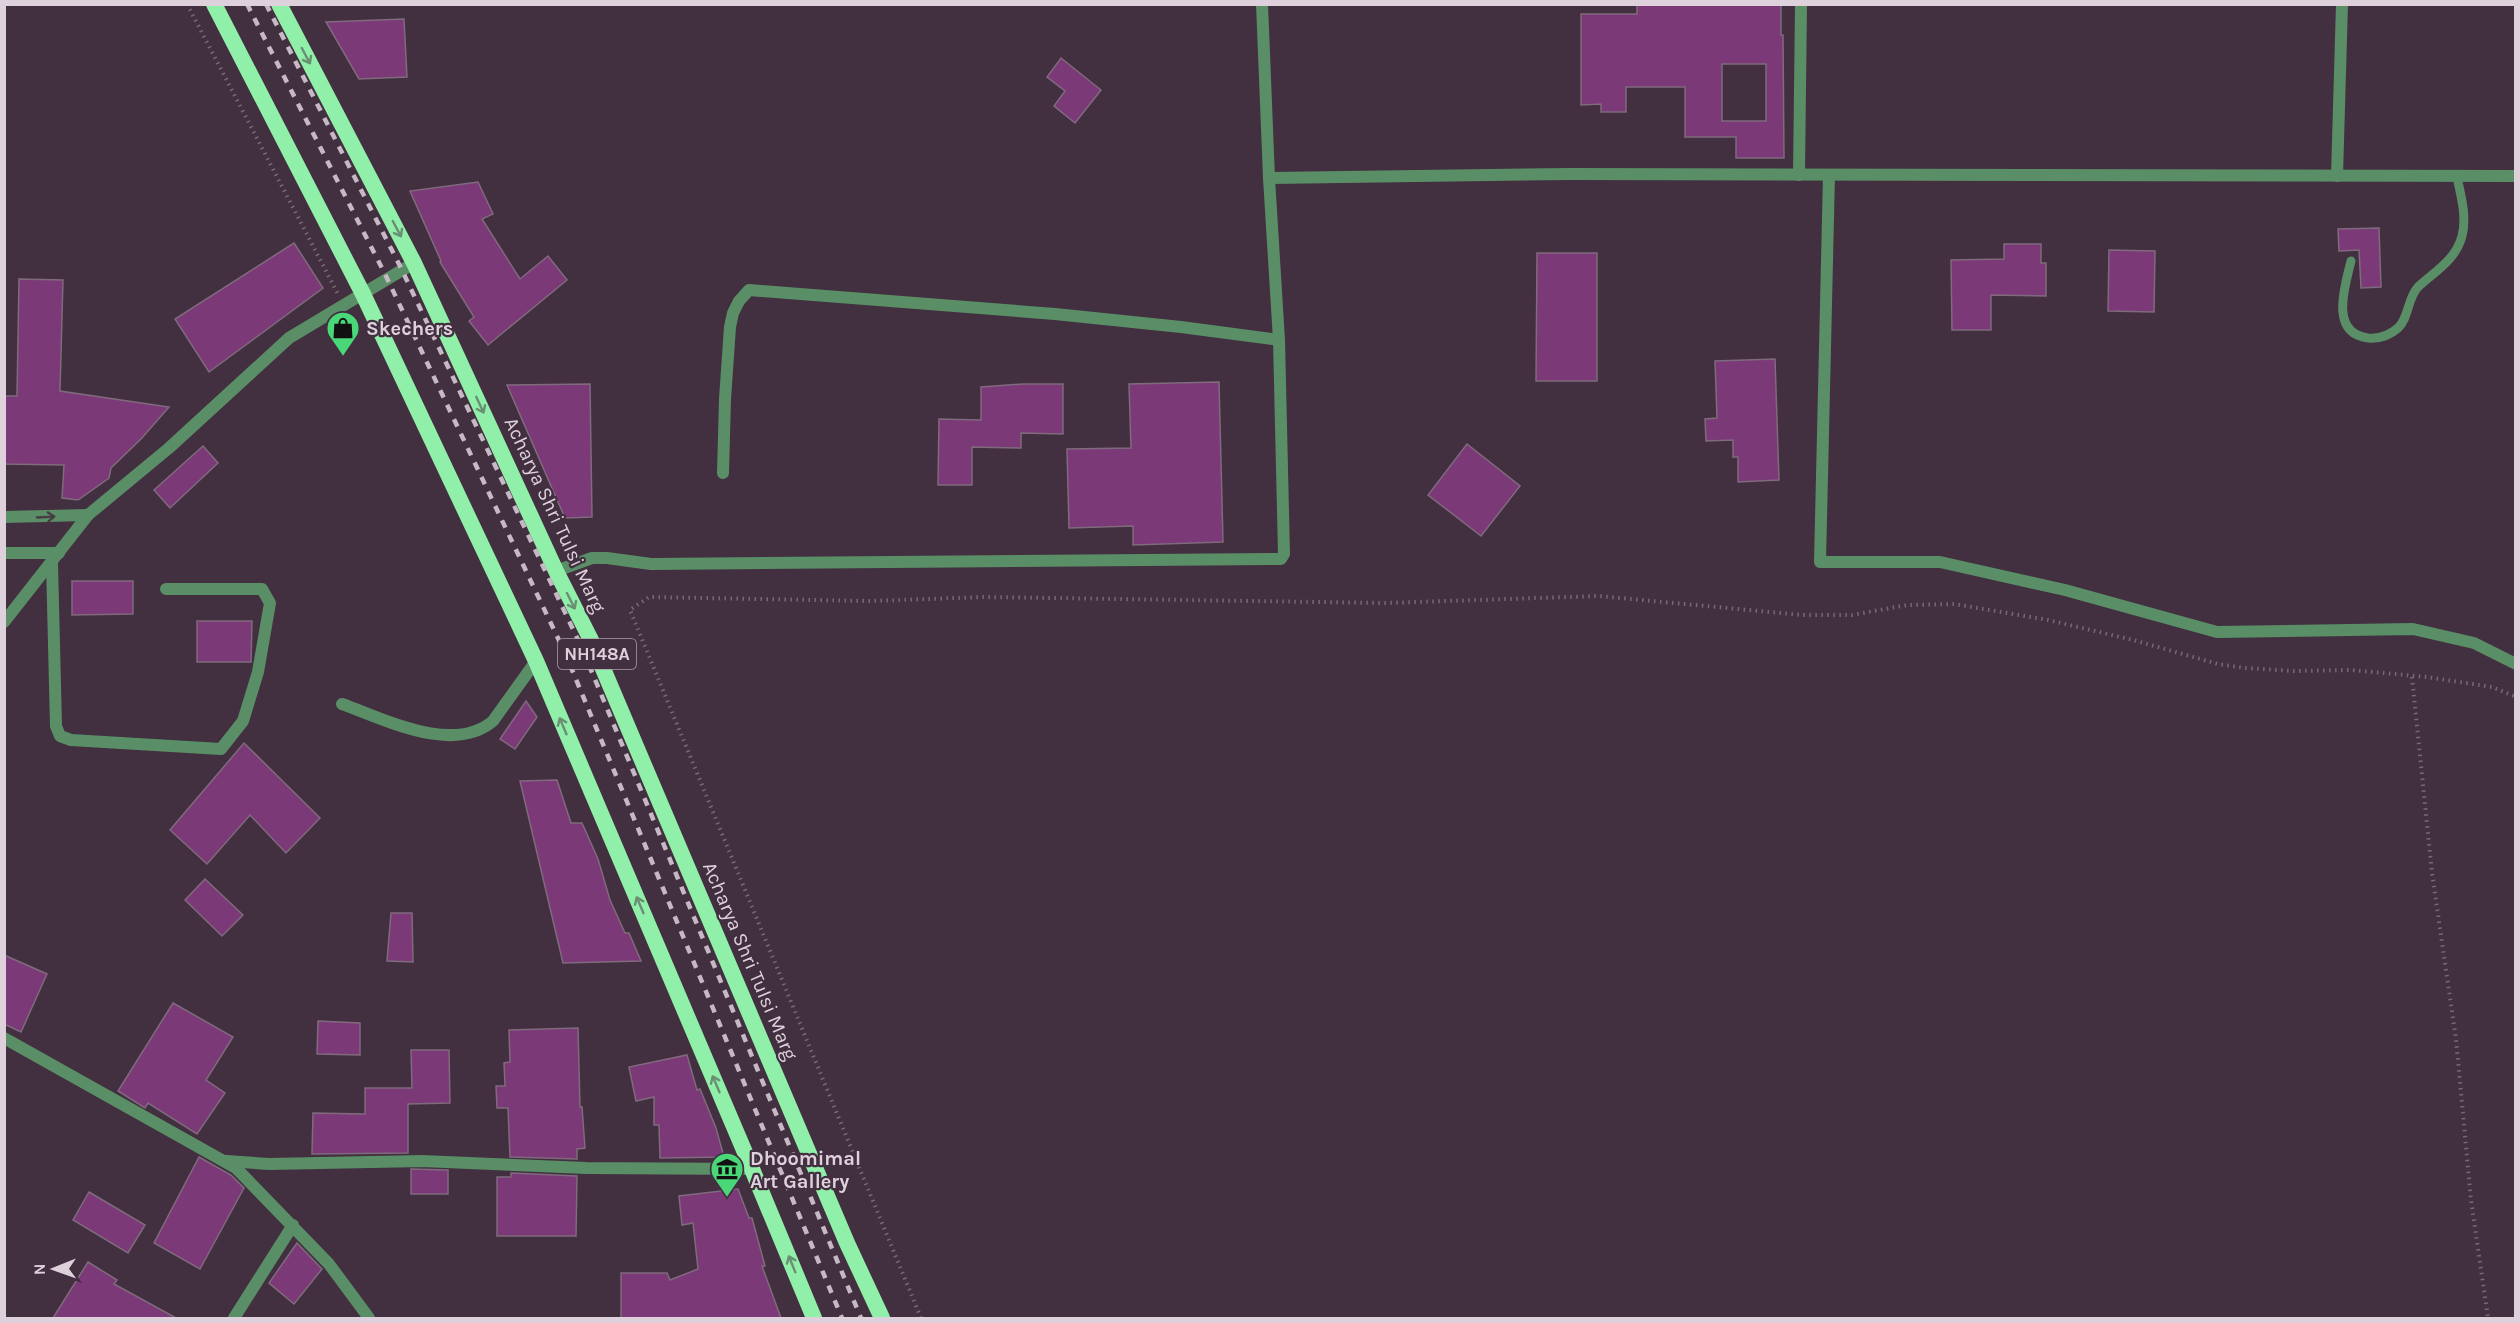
<svg xmlns="http://www.w3.org/2000/svg" width="2520" height="1323" font-family="Karla,sans-serif">
<rect width="100%" height="100%" fill="#422f40"/>
<!-- building -->
<g fill="#7b3977" stroke="#806a7d" stroke-width="1.5" fill-rule="evenodd">
<path d="M1637 4H1781V35H1783L1784 158H1736V137H1685V87H1626V112H1601V104L1581 105V14H1637ZM1722 64H1766V121H1722Z"/>
<path d="M404 19 407 77 359 79 326 22Z"/>
<path d="M1061 58 1101 90 1075 123 1054 106 1065 91 1047 77Z"/>
<path d="M478 182 493 214 482 219 520 279 548 256 567 280 488 345 469 321 474 317 440 262 441 261 410 191Z"/>
<path d="M2379 228 2381 287 2361 288 2359 250 2339 251 2338 229Z"/>
<path d="M294 243 323 288 209 372 175 319Z"/>
<path d="M2004 244H2041V263H2046V296L1991 295V330H1952L1951 260 2004 259Z"/>
<path d="M2109 250 2155 251 2154 312 2108 311Z"/>
<path d="M1537 253H1597V381H1536Z"/>
<path d="M19 279 63 280 60 391 169 407 141 439 111 468 109 478 78 500 62 498 64 465 4 464V396H17Z"/>
<path d="M1775 359 1779 480 1738 482V457H1733V440L1706 441 1705 419 1717 418 1715 361Z"/>
<path d="M1219 382 1223 542 1133 545V526L1069 528 1067 449 1131 448 1129 384Z"/>
<path d="M590 384 592 517 565 518 507 385Z"/>
<path d="M1023 384H1063V434L1021 433V448L972 447V485H938L939 419 981 420V387Z"/>
<path d="M1467 444 1520 486 1481 536 1428 495Z"/>
<path d="M203 446 218 463 170 508 154 490Z"/>
<path d="M72 581H133V614L72 615Z"/>
<path d="M197 621H252L251 662H197Z"/>
<path d="M526 701 537 717 515 749 500 739Z"/>
<path d="M244 743 320 818 286 853 250 815 207 864 170 830Z"/>
<path d="M557 780 571 823H582L598 859 610 900 625 933H629L641 961 563 963 520 781Z"/>
<path d="M205 879 243 915 222 936 185 900Z"/>
<path d="M391 913H412L413 962 387 961Z"/>
<path d="M4 955 47 974 21 1032 4 1024Z"/>
<path d="M173 1003 233 1037 206 1080 225 1093 197 1134 148 1103 145 1108 118 1091Z"/>
<path d="M318 1021 360 1023V1055L317 1054Z"/>
<path d="M578 1028 580 1107H582L585 1148 577 1149V1159L510 1157 508 1108H497L496 1086H505L504 1063 510 1062 509 1030Z"/>
<path d="M411 1050H449L450 1103 408 1104V1153L312 1154 313 1113 365 1114V1088H412Z"/>
<path d="M687 1055 697 1090 700 1089 716 1128 724 1157 660 1158 659 1125H654V1097L636 1101 629 1067Z"/>
<path d="M199 1157 231 1175 244 1188 200 1269 154 1243Z"/>
<path d="M411 1169 448 1170V1194H411Z"/>
<path d="M511 1173 577 1176 576 1236H497V1177H511Z"/>
<path d="M738 1189 749 1218H752L765 1266H762L781 1318H621V1273H667L670 1280 698 1269 693 1223 682 1225 679 1196Z"/>
<path d="M89 1192 145 1225 128 1253 73 1220Z"/>
<path d="M297 1243 322 1269 294 1304 269 1283Z"/>
<path d="M88 1262 117 1280 114 1284 176 1318H53Z"/>
</g>
<g fill="none" stroke-linecap="round" stroke-linejoin="round">
<!-- path -->
<g stroke="#796877" stroke-width="4" stroke-dasharray="1.5 4.5" stroke-linecap="butt">
<path d="M187 4 338 294"/>
<path d="M2412 677 2432 873 2456 1039 2471 1200 2488 1318"/>
<path d="M921 1318 630 610 649 597 870 601 984 597 1385 603 1599 596 1802 615H1852L1907 605 1954 604 2048 620 2133 640 2218 664 2245 668 2294 671 2351 670 2427 677 2492 687 2516 697"/>
</g>
<!-- service -->
<path stroke="#5a8e66" stroke-width="9" d="M2351 261C2345 286 2329 333 2368 338 2379 339 2390 335 2398 328 2409 318 2407 299 2418 287 2434 272 2456 260 2462 236 2467 217 2461 196 2457 177"/>
<!-- minor -->
<g stroke="#5a8e66" stroke-width="12">
<path d="M1799 175 1801 4"/>
<path d="M1829 175 1820 562H1940L2065 590 2217 632 2413 629 2474 643 2516 664"/>
<path d="M2337 176 2342 4"/>
<path d="M1269 178 1570 174 2516 176"/>
<path d="M723 473 725 399 730 327 733 313 739 301 749 290 1055 314 1181 327 1279 340"/>
<path d="M52 563 56 726 60 736 71 740 221 749 243 721 258 672 270 603 262 589H166"/>
<path d="M556 571 592 558H607L651 564 1281 559 1284 554 1279 340 1269 178 1262 4"/>
<path d="M342 704C384 719 453 755 493 721L536 661"/>
<path d="M226 1161 269 1164 422 1161 586 1168 752 1169"/>
<path d="M234 1318 293 1225"/>
</g>
<!-- tertiary -->
<g stroke="#5a8e66" stroke-width="12">
<path d="M4 517 88 515"/>
<path d="M4 553H59"/>
<path d="M4 622 88 515 169 448 289 338 414 263"/>
<path d="M4 1038 236 1168 329 1264 369 1318"/>
</g>
<!-- trunk -->
<g stroke="#90efa8" stroke-width="16">
<path d="M214 4 363 294 536 661 752 1169 814 1318"/>
<path d="M279 4 414 263 556 571 590 638 847 1243 882 1318"/>
</g>
<!-- rail -->
<g stroke="#c6b8c4" stroke-width="4.5" stroke-dasharray="8 8" stroke-linecap="butt">
<path d="M247 4 385 274 565 653 842 1318"/>
<path d="M266 4 400 266 581 646 861 1318"/>
</g>
</g>
<!-- one-way arrows -->
<defs><path id="oneway-shaft" d="M-6 0H5M1.5-3L5.5 0L1.5 3" fill="none" stroke-width="1.6" stroke-linecap="round" stroke-linejoin="round" transform="scale(1.5)"/></defs>
<g stroke="#698f74">
<use href="#oneway-shaft" transform="translate(306 56) rotate(62)"/>
<use href="#oneway-shaft" transform="translate(397 229) rotate(62)"/>
<use href="#oneway-shaft" transform="translate(480 405) rotate(65)"/>
<use href="#oneway-shaft" transform="translate(571 601) rotate(63)"/>
<use href="#oneway-shaft" transform="translate(563 726) rotate(-113)"/>
<use href="#oneway-shaft" transform="translate(640 905) rotate(-113)"/>
<use href="#oneway-shaft" transform="translate(716 1084) rotate(-113)"/>
<use href="#oneway-shaft" transform="translate(792 1264) rotate(-112)"/>
</g>
<use stroke="#463d46" href="#oneway-shaft" transform="translate(46 517) rotate(-3)"/>
<!-- icons -->
<defs>
<g id="shop-pin" transform="scale(1.725)"><path d="M0 17L-7.5 6A9.5 9.5 0 1 1 7.5 6Z" fill="#4ad778" stroke="#422f40"/><path d="M-5-2.5h2.3a2.7 3.5 0 0 1 5.4 0H5L5.5 6h-11ZM-1.5-2.5h3a1.5 2.3 0 0 0-3 0Z" fill="#111"/></g>
<g id="museum-pin" transform="scale(1.725)"><path d="M0 17L-7.5 6A9.5 9.5 0 1 1 7.5 6Z" fill="#4ad778" stroke="#422f40"/><path d="M0-6L6-3V-2H-6V-3ZM-5-1h2V3h-2ZM-1-1h2V3h-2ZM3-1h2V3H3ZM-6 4H6V6H-6Z" fill="#111"/></g>
</defs>
<g fill-rule="evenodd">
<use href="#shop-pin" x="343" y="328"/>
<use href="#museum-pin" x="727" y="1169"/>
</g>
<g text-anchor="middle" dominant-baseline="central" stroke-width="4.5" stroke-linejoin="round" paint-order="stroke">
<!-- shield labels -->
<rect fill="#422f40" stroke="#afa0ad" stroke-width="1.5" x="558" y="639" width="78" height="30" rx="4.5"/>
<g font-size="18" font-weight="bold" fill="#ded1dc">
<text x="597" y="654">NH148A</text>
</g>
<!-- poi labels -->
<g font-size="20" font-weight="bold" fill="#ded1dc" stroke="#422f40" text-anchor="start">
<text x="366" y="328">Skechers</text>
<text x="750" y="1158">Dhoomimal<tspan x="750" dy="23">Art Gallery</tspan></text>
</g>
<!-- street labels -->
<g font-size="20" fill="#ded1dc" stroke="#422f40">
<text transform="translate(555 515) rotate(65)">Acharya Shri Tulsi Marg</text>
<text transform="translate(750 961) rotate(67)">Acharya Shri Tulsi Marg</text>
</g>
</g>
<!-- border -->
<rect width="2520" height="1323" fill="none" stroke="#ded1dc" stroke-width="12"/>
<!-- north arrow -->
<g transform="translate(54 1269) rotate(269)" stroke="#422f40" stroke-width="4.5" paint-order="stroke">
<path d="M0-4.5L10 22L0 15L-10 22Z" fill="#ded1dc"/>
<text y="-9" font-size="16" font-weight="bold" text-anchor="middle" fill="#ded1dc">N</text>
</g>
</svg>
